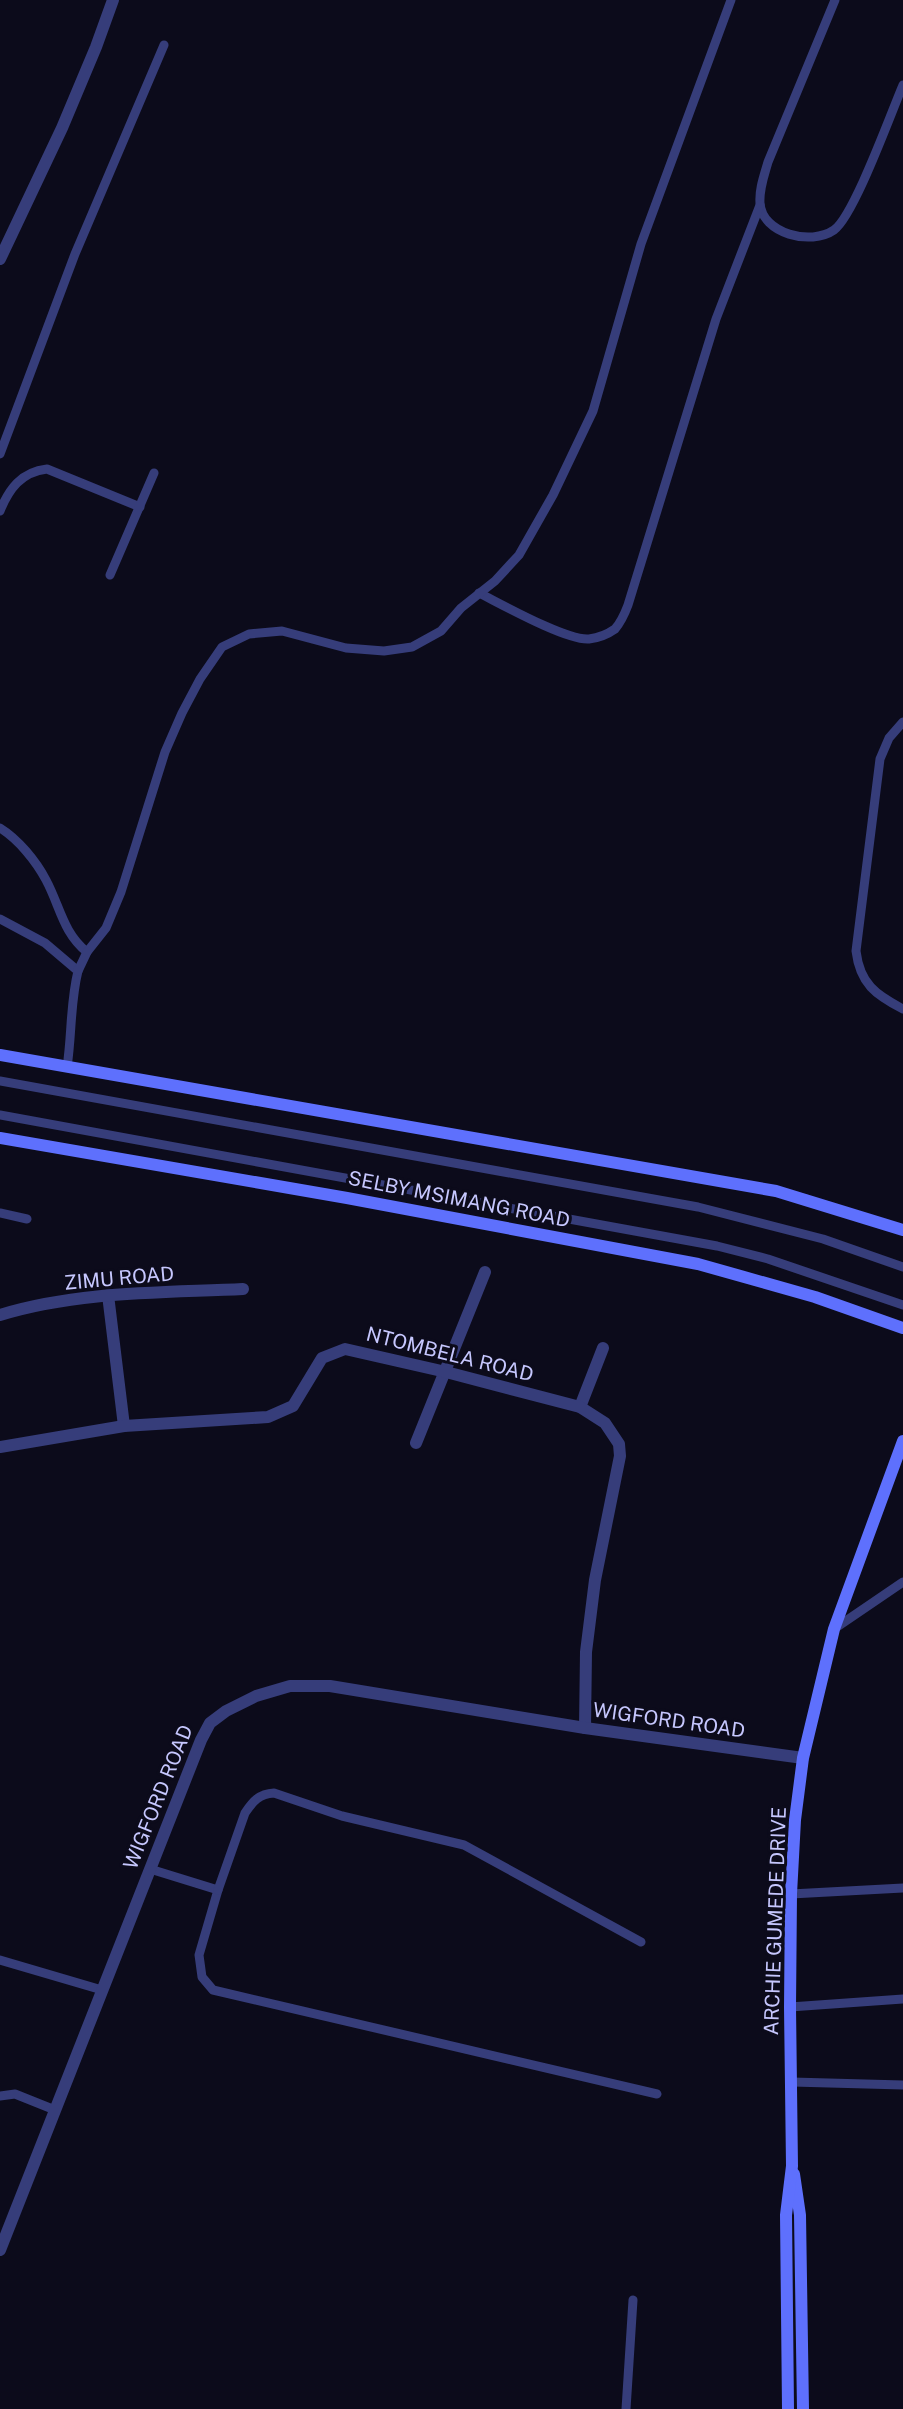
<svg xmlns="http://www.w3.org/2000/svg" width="903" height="2409" font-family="'Public Sans',sans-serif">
<rect width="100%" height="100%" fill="#0c0b1b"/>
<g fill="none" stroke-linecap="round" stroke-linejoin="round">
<!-- lane -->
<g stroke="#363d7a" stroke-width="9">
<path d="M835 0 768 162C764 176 759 189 760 203 762 234 811 246 834 230 854 216 891 113 903 85"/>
<path d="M0 454 75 254 164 45"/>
<path d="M0 511C9 489 21 472 47 469L140 507"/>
<path d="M110 575 154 473"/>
<path d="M479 593C501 604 567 641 589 639 597 638 608 634 615 629 621 622 625 613 628 605L716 319 760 205"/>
<path d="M903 722 889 738 880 759 856 951C860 984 876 995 903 1009"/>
<path d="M0 828C18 839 36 861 46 880 60 906 63 933 87 952"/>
<path d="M0 919 45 943 78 971C70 1003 72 1035 67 1067"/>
<path d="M78 971 87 952 106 928 121 892 165 752 182 713 200 679 222 647 249 634 282 631 346 648 384 651 412 647 441 631 461 608 495 581 519 555 553 495 593 411 641 244 731 0"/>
<path d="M0 1081 698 1207 823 1239 903 1267"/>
<path d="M0 1115 717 1246 768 1259 903 1305"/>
<path d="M0 1213 27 1219"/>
<path d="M834 1629 903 1582"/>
<path d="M150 1869 218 1890 199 1955 202 1977 213 1990 657 2094"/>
<path d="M218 1890 245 1813C253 1801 259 1794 274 1793L342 1816 464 1845 641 1942"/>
<path d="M791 1894 903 1888"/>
<path d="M0 1960 102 1990"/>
<path d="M790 2007 903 1999"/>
<path d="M792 2082 903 2085"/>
<path d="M0 2096 15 2094 55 2110"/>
<path d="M626 2409 633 2300"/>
</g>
<!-- street -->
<g stroke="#363d7a" stroke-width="12">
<path d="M0 259 62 128 96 47 113 0"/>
<path d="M108 1295 124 1426"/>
<path d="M0 1315C78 1291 162 1293 243 1289"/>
<path d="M580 1407 603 1348"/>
<path d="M416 1443 485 1272"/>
<path d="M0 1447 124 1426 268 1417 293 1406 322 1358 345 1349 446 1372 580 1407 605 1423 619 1444 620 1456 595 1580 586 1652 585 1728"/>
<path d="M0 2250 201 1740 210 1723 226 1711 256 1696 290 1686H330L585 1728 803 1758"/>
</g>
<!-- secondary -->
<g stroke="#5e70fd" stroke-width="12">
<path d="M0 1055 776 1191 903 1230"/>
<path d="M0 1138 347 1198 698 1264 815 1297 903 1328"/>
<path d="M794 2174 800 2215 803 2409"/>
<path d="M788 2409 786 2215 792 2166 790 2007 791 1894 795 1820 803 1758 834 1629 903 1441"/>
</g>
</g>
<g text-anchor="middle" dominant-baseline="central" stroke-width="6" stroke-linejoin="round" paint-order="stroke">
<!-- street labels -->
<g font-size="20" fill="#c6c7fe" stroke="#0c0b1b">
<text transform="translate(459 1199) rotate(11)">SELBY MSIMANG ROAD</text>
<text transform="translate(119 1278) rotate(-5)">ZIMU ROAD</text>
<text transform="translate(450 1354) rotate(14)">NTOMBELA ROAD</text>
<text transform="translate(669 1720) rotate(8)">WIGFORD ROAD</text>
<text transform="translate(158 1797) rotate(-68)">WIGFORD ROAD</text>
<text transform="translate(775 1921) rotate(-88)">ARCHIE GUMEDE DRIVE</text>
</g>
</g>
</svg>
